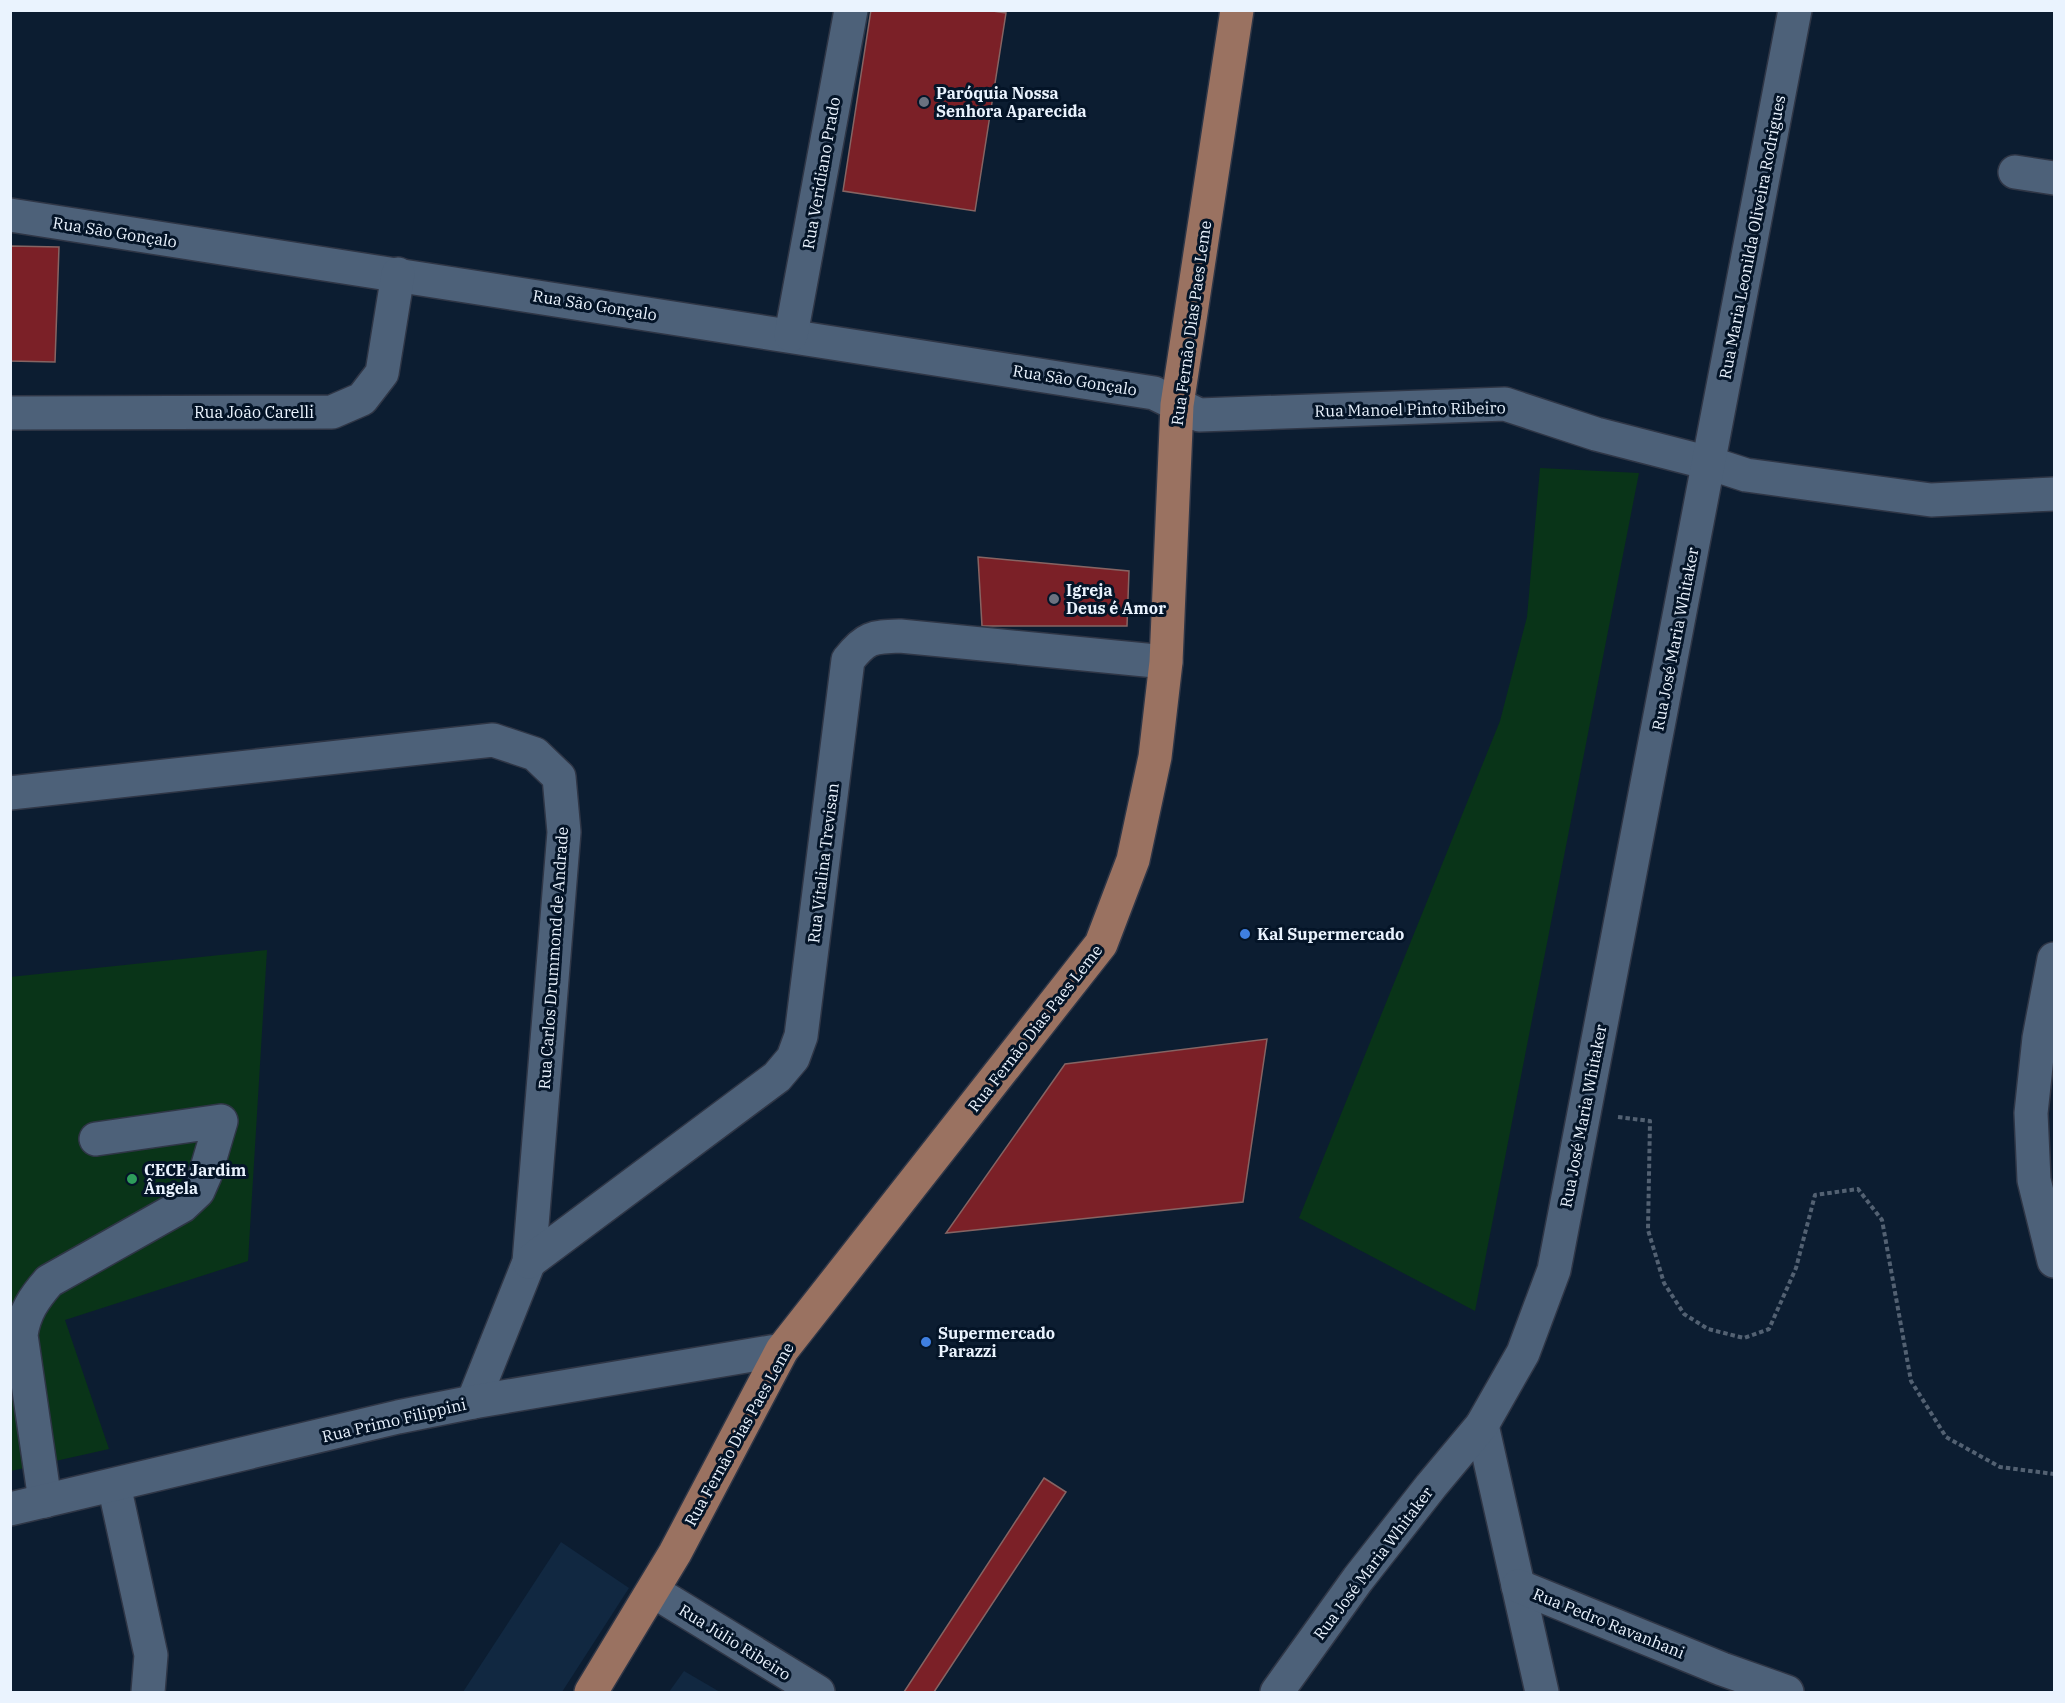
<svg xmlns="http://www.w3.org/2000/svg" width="2065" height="1703" font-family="'IBM Plex Serif',serif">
<rect width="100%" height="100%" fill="#0c1d31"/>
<!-- built -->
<g fill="#112841">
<path d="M561 1542 629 1588 562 1692H463Z"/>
<path d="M684 1671 720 1692H669Z"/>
</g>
<!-- green -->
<g fill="#093418">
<path d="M1540 468 1639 473 1475 1311 1299 1218 1500 721 1527 617Z"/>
<path d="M267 950 248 1261 65 1320 109 1449 11 1471 10 977Z"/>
</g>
<!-- building -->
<g fill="#7b2027" stroke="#866463" stroke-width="1.5">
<path d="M871 10H986L1006 13 975 211 843 191Z"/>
<path d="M10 246 59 247 55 362 10 361Z"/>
<path d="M978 557 1129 571 1127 626H982Z"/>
<path d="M1267 1039 1243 1202 946 1233 1065 1064Z"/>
<path d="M1044 1478 1066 1492 934 1692H904Z"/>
</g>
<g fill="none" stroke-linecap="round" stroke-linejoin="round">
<!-- minor casing -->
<g stroke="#2f3646" stroke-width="36">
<g id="minor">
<path d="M2015 172 2054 178"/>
<path d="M10 215 1154 393 1199 415 1505 404 1596 434 1709 463 1746 475 1931 500 2054 494"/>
<path d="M791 335 851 10"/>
<path d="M10 413 332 412 362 399 382 373 398 274"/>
<path d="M10 793 493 740 535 754 559 777 564 832 529 1262 473 1402"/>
<path d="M2054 959 2039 1038 2031 1113 2034 1180 2054 1261"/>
<path d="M529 1262 777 1077 793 1058 801 1036 848 660C866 637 872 637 900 636L1166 662"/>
<path d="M1482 1425 1542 1692"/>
<path d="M114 1485 151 1655 148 1692"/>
<path d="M45 1501 21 1335C24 1313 34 1298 49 1281L182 1206 198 1191 205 1175 221 1121 96 1139"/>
<path d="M10 1509 398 1417 473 1402 782 1350"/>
<path d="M1518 1586 1722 1669 1787 1692"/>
<path d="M653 1591 818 1692"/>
<path d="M1277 1692 1358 1579 1431 1486 1482 1425 1523 1353 1554 1270 1795 10"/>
</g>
</g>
<!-- major casing -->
<g stroke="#2f3646" stroke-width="36">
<path id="major" d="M591 1692 675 1553 782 1350 1101 944 1133 860 1155 757 1166 662 1177 405 1237 10"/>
</g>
<!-- path -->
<path stroke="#536172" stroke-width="4" stroke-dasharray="4.5 3" stroke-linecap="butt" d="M1618 1117 1650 1121 1648 1230 1664 1283 1684 1314 1708 1329 1744 1338 1769 1329 1796 1268 1815 1195 1858 1189 1882 1220 1911 1381 1946 1437 2000 1467 2054 1474"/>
<!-- minor -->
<use href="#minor" stroke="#4d6179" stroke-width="33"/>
<!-- major -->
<use href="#major" stroke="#9a7261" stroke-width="33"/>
</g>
<!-- markers -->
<g fill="#6b7280" stroke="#041427" stroke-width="2">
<circle cx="924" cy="102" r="6"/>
<circle cx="1054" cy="599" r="6"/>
</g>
<g fill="#3f7fe0" stroke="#041427" stroke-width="2">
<circle cx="1245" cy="934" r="6"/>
<circle cx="926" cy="1342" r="6"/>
</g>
<circle fill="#2e9e5b" stroke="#041427" stroke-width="2" cx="132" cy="1179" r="6"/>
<g text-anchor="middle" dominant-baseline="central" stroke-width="6" stroke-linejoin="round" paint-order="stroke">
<!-- poi labels -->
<g font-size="16" font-weight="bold" fill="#eaf3fe" stroke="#041427" text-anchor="start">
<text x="936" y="93">Paróquia Nossa<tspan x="936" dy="18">Senhora Aparecida</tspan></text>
<text x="1066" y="590">Igreja<tspan x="1066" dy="18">Deus é Amor</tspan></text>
<text x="1257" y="934">Kal Supermercado</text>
<text x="144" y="1170">CECE Jardim<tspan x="144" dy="18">Ângela</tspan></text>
<text x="938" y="1333">Supermercado<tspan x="938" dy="18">Parazzi</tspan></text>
</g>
<!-- street labels -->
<g font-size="16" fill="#eaf3fe" stroke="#041427">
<text transform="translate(821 173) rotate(-80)">Rua Veridiano Prado</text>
<text transform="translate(115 232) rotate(9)">Rua São Gonçalo</text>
<text transform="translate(1752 237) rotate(-79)">Rua Maria Leonilda Oliveira Rodrigues</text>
<text transform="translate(595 305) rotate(9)">Rua São Gonçalo</text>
<text transform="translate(1191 323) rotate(-82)">Rua Fernão Dias Paes Leme</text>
<text transform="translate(1075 380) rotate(9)">Rua São Gonçalo</text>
<text transform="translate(1410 409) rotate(-1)">Rua Manoel Pinto Ribeiro</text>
<text x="254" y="412">Rua João Carelli</text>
<text transform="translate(1675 639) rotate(-79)">Rua José Maria Whitaker</text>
<text transform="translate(823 863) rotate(-83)">Rua Vitalina Trevisan</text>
<text transform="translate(553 958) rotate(-86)">Rua Carlos Drummond de Andrade</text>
<text transform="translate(1035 1028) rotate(-52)">Rua Fernão Dias Paes Leme</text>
<text transform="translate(1583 1116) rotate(-79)">Rua José Maria Whitaker</text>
<text transform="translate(394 1420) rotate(-13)">Rua Primo Filippini</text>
<text transform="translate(739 1434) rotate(-61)">Rua Fernão Dias Paes Leme</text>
<text transform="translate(1373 1563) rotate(-53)">Rua José Maria Whitaker</text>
<text transform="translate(1609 1623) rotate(22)">Rua Pedro Ravanhani</text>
<text transform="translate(735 1642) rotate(32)">Rua Júlio Ribeiro</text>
</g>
</g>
<!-- border -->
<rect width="2065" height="1703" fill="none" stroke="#eaf3fe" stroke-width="24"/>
</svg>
